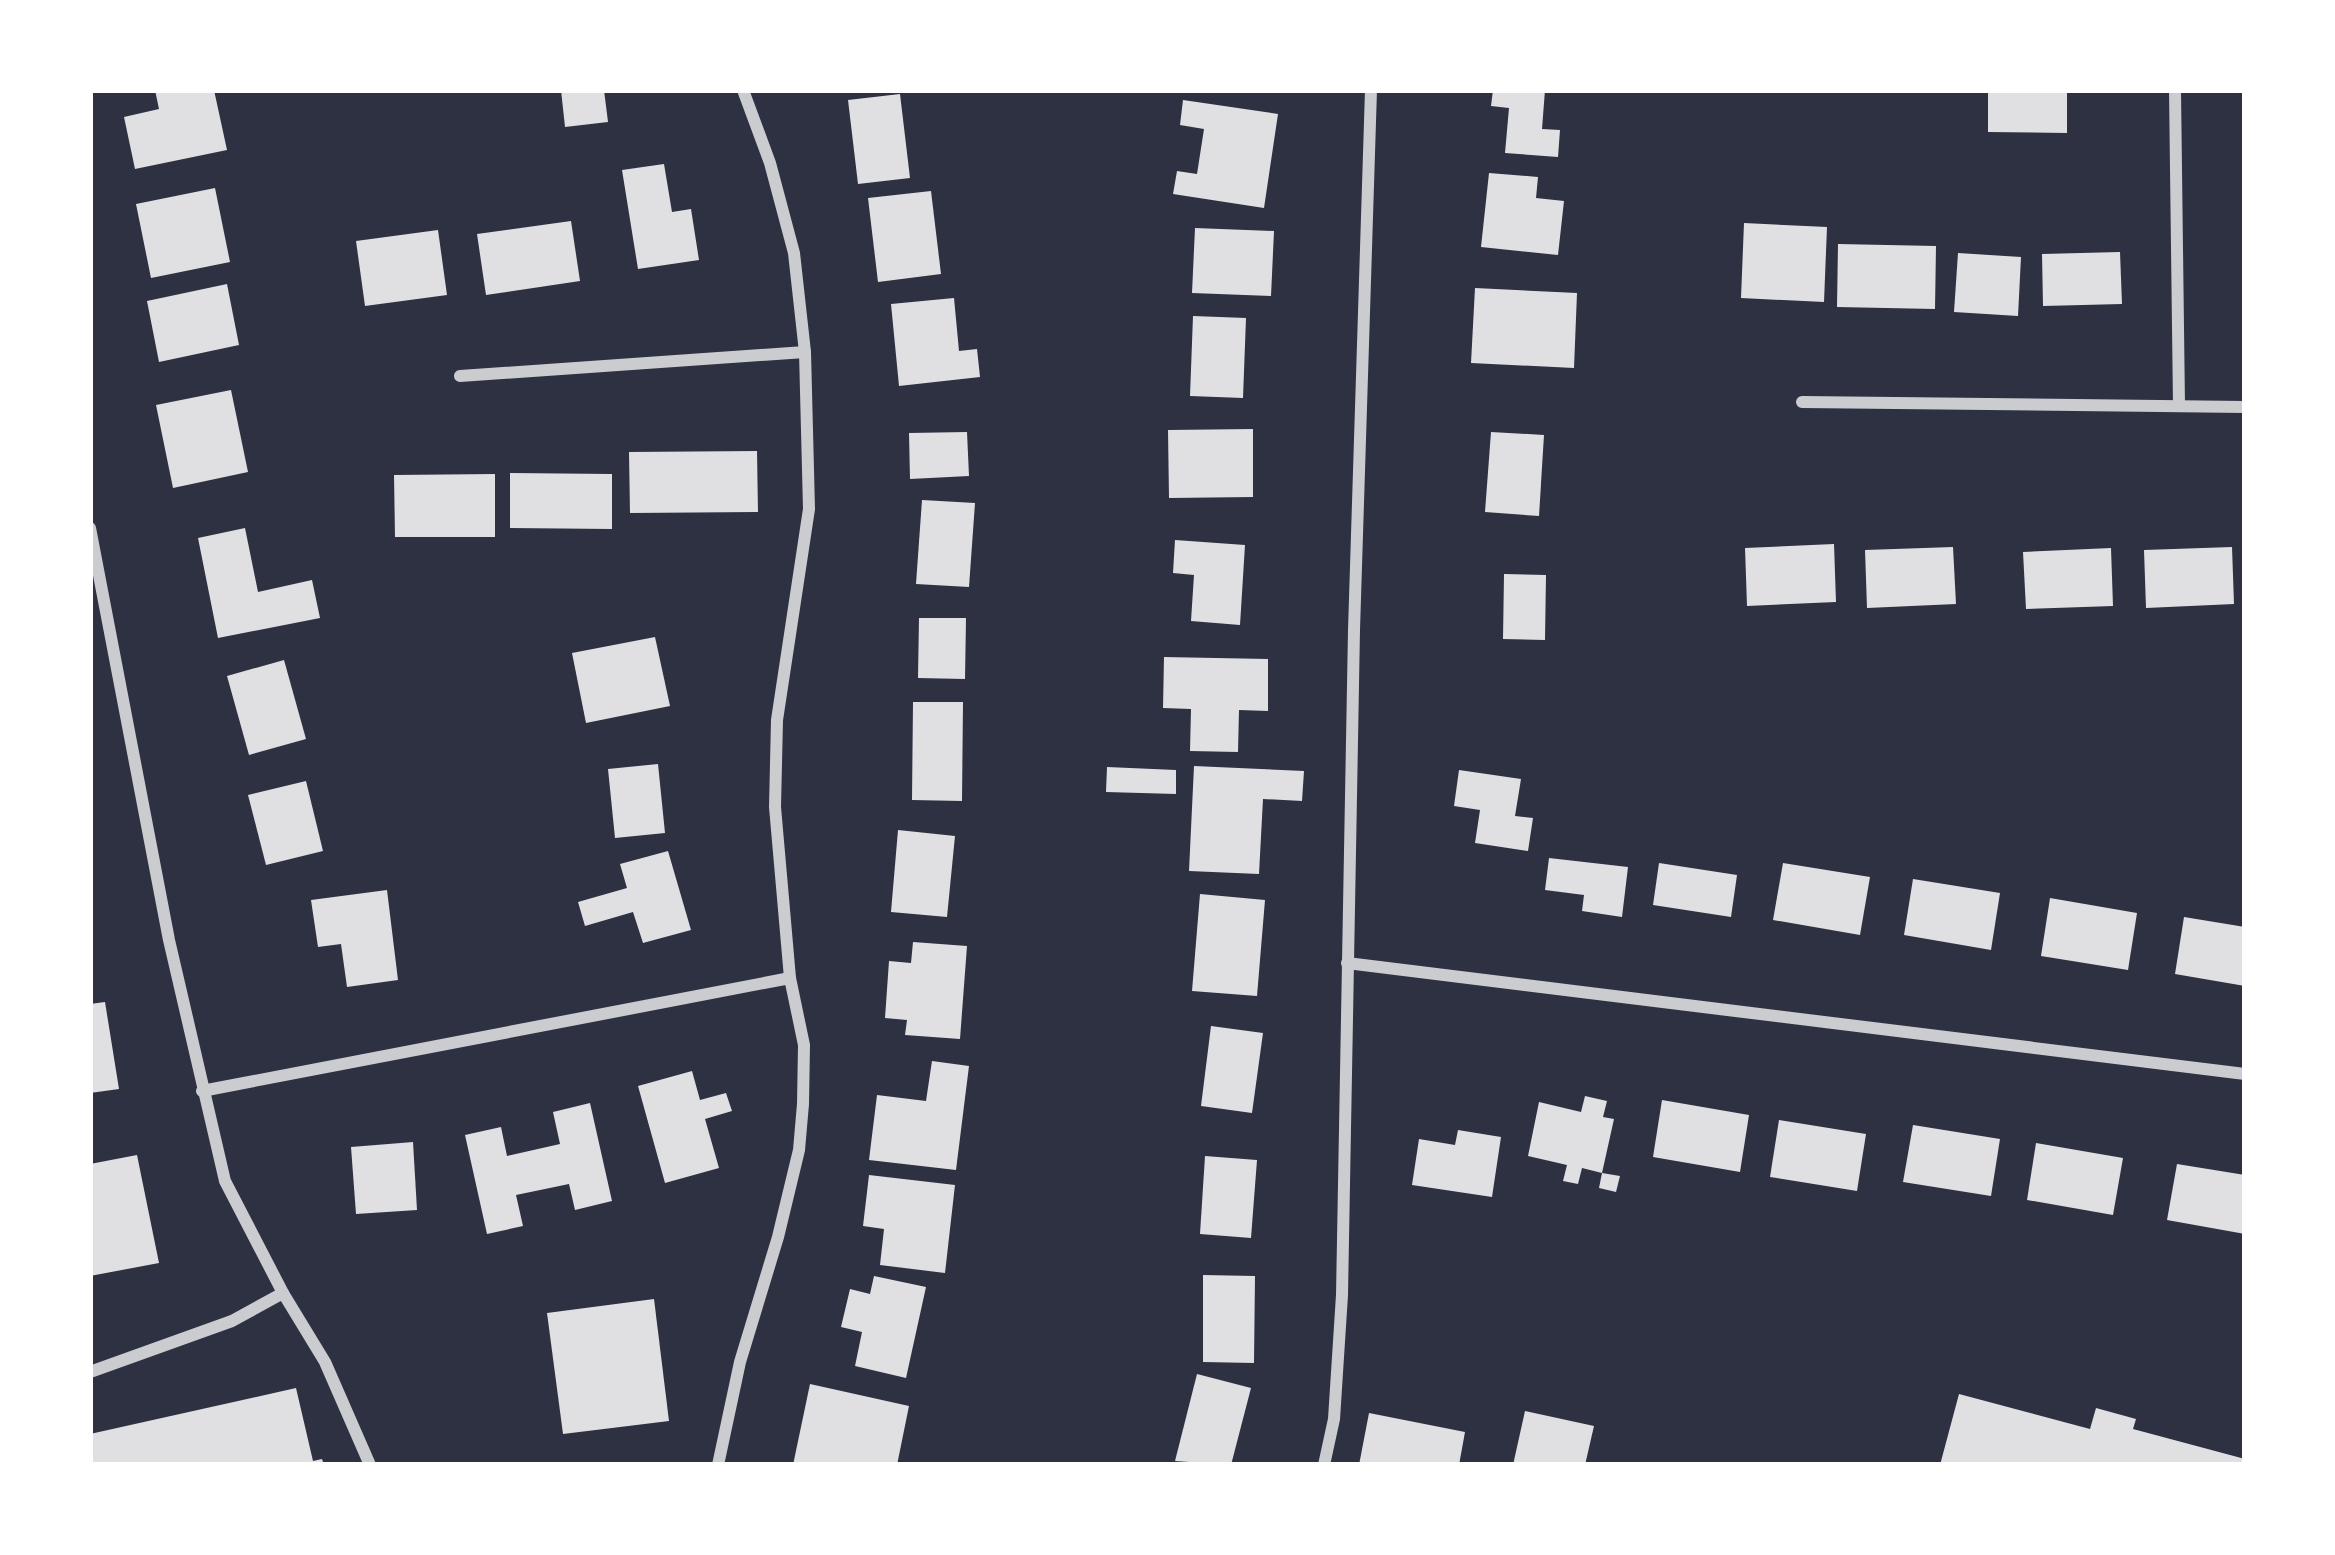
<svg xmlns="http://www.w3.org/2000/svg" width="2335" height="1555" font-family="'Fira Sans Condensed',sans-serif">
<rect width="100%" height="100%" fill="#2d3142"/>
<!-- building -->
<g fill="#e0e0e3">
<path d="M155 90H214L227 150 135 169 124 117 159 109Z"/>
<path d="M561 90H604L608 122 565 127Z"/>
<path d="M1493 90H1545L1542 129 1560 130 1558 157 1505 153 1509 108 1491 106Z"/>
<path d="M1988 90H2067V133L1988 132Z"/>
<path d="M900 94 910 178 858 184 848 100Z"/>
<path d="M1183 100 1278 114 1264 208 1173 194 1177 171 1197 174 1204 129 1180 125Z"/>
<path d="M664 164 672 212 691 209 699 260 638 269 622 170Z"/>
<path d="M1489 173 1538 177 1536 198 1564 201 1558 255 1481 247Z"/>
<path d="M215 188 230 262 151 278 136 204Z"/>
<path d="M931 191 941 274 878 282 868 198Z"/>
<path d="M571 221 580 281 486 295 477 234Z"/>
<path d="M1744 223 1827 227 1824 302 1741 298Z"/>
<path d="M1195 228 1274 231 1271 296 1192 293Z"/>
<path d="M438 230 447 295 365 306 356 241Z"/>
<path d="M1838 244 1936 246 1935 309 1837 307Z"/>
<path d="M2120 252 2122 304 2043 306 2042 254Z"/>
<path d="M1958 253 2021 257 2018 316 1954 312Z"/>
<path d="M227 284 239 345 159 362 147 301Z"/>
<path d="M1475 288 1577 293 1574 368 1471 363Z"/>
<path d="M954 298 959 351 977 349 980 377 899 386 891 304Z"/>
<path d="M1193 316 1246 318 1243 398 1190 396Z"/>
<path d="M231 390 248 472 173 488 156 405Z"/>
<path d="M1253 429V497L1169 498 1168 430Z"/>
<path d="M967 432 969 476 910 479 909 433Z"/>
<path d="M1491 432 1544 435 1539 516 1485 512Z"/>
<path d="M757 451 758 512 630 513 629 452Z"/>
<path d="M510 473 612 474V529L510 528Z"/>
<path d="M495 474V537H395L394 475Z"/>
<path d="M922 500 975 503 969 587 916 584Z"/>
<path d="M245 528 258 592 312 580 320 618 218 638 198 538Z"/>
<path d="M1175 540 1245 545 1240 625 1191 621 1194 575 1173 573Z"/>
<path d="M1834 544 1836 602 1747 606 1745 548Z"/>
<path d="M1953 547 1956 604 1867 608 1865 550Z"/>
<path d="M2232 547 2234 604 2146 608 2144 550Z"/>
<path d="M2111 548 2113 606 2026 609 2023 552Z"/>
<path d="M1504 574 1546 575 1545 640 1503 639Z"/>
<path d="M919 618H966L965 679 918 678Z"/>
<path d="M655 637 670 706 586 723 572 653Z"/>
<path d="M1164 657 1268 659V711L1239 710 1238 752 1190 751 1191 709 1163 708Z"/>
<path d="M284 660 306 739 249 755 227 676Z"/>
<path d="M913 702H963L962 801 912 800Z"/>
<path d="M658 764 665 833 615 838 608 769Z"/>
<path d="M1194 766 1304 771 1302 801 1263 799 1259 874 1189 871Z"/>
<path d="M1107 767 1176 770V794L1106 792Z"/>
<path d="M1459 770 1521 779 1515 816 1533 818 1528 851 1475 843 1480 810 1454 806Z"/>
<path d="M306 781 323 851 266 865 248 795Z"/>
<path d="M898 830 955 836 947 917 891 912Z"/>
<path d="M668 851 691 930 643 943 633 912 585 926 578 902 627 888 620 864Z"/>
<path d="M1549 858 1628 867 1622 917 1582 911 1584 895 1545 890Z"/>
<path d="M1659 863 1737 875 1731 917 1653 905Z"/>
<path d="M1783 863 1870 877 1860 935 1773 920Z"/>
<path d="M1913 879 2000 893 1991 950 1904 935Z"/>
<path d="M387 890 398 980 347 987 341 944 318 947 311 900Z"/>
<path d="M1200 894 1265 900 1257 996 1192 991Z"/>
<path d="M2050 898 2137 913 2128 970 2041 956Z"/>
<path d="M2184 917 2245 927V986L2175 974Z"/>
<path d="M913 942 967 946 960 1039 905 1035 907 1020 885 1018 889 961 911 963Z"/>
<path d="M105 1002 119 1089 90 1093V1004Z"/>
<path d="M1211 1026 1263 1033 1252 1113 1201 1106Z"/>
<path d="M932 1061 969 1066 956 1170 869 1160 877 1095 926 1101Z"/>
<path d="M692 1071 700 1100 726 1093 732 1111 705 1119 719 1168 665 1183 638 1086Z"/>
<path d="M1585 1096 1607 1101 1603 1117 1614 1119 1602 1173 1620 1176 1616 1192 1599 1188 1602 1173 1582 1168 1578 1184 1563 1181 1567 1165 1528 1156 1539 1102 1581 1112Z"/>
<path d="M1662 1100 1749 1115 1740 1172 1653 1157Z"/>
<path d="M590 1103 612 1201 575 1210 569 1184 516 1195 523 1226 487 1234 465 1135 501 1127 507 1156 560 1144 553 1112Z"/>
<path d="M1779 1120 1866 1134 1857 1191 1770 1177Z"/>
<path d="M1913 1125 2000 1139 1991 1196 1903 1182Z"/>
<path d="M1458 1130 1501 1137 1492 1197 1412 1185 1419 1139 1455 1145Z"/>
<path d="M413 1142 417 1210 356 1214 351 1147Z"/>
<path d="M2036 1143 2123 1158 2113 1215 2027 1200Z"/>
<path d="M137 1155 159 1263 90 1276V1164Z"/>
<path d="M1205 1156 1257 1160 1251 1238 1200 1234Z"/>
<path d="M2177 1164 2245 1175V1234L2167 1220Z"/>
<path d="M869 1175 955 1185 945 1273 880 1265 884 1229 863 1226Z"/>
<path d="M1203 1275 1255 1276 1254 1363 1203 1362Z"/>
<path d="M874 1276 926 1287 906 1378 855 1366 862 1332 841 1327 850 1289 870 1294Z"/>
<path d="M654 1299 669 1421 563 1434 547 1313Z"/>
<path d="M1197 1374 1251 1388 1231 1465 1175 1461Z"/>
<path d="M810 1384 909 1406 897 1465H793Z"/>
<path d="M296 1388 313 1461 322 1459 324 1465H90V1434Z"/>
<path d="M1959 1394 2090 1429 2096 1408 2136 1419 2133 1429 2245 1459V1465H1940Z"/>
<path d="M1525 1411 1594 1426 1585 1465H1513Z"/>
<path d="M1369 1413 1465 1432 1459 1465H1359Z"/>
</g>
<g fill="none" stroke-linecap="round" stroke-linejoin="round">
<!-- minor -->
<g stroke="#caccd0" stroke-width="12">
<path d="M2175 90 2179 406"/>
<path d="M460 376 805 352"/>
<path d="M1802 402 2245 407"/>
<path d="M90 528 169 940 225 1181 283 1293"/>
<path d="M1347 963 2245 1074"/>
<path d="M202 1091 790 978"/>
<path d="M90 1372 232 1321 283 1293 325 1362 370 1465"/>
<path d="M718 1465 740 1362 778 1237 799 1150 803 1104 804 1045 790 978 775 807 777 720 809 509 805 352 794 253 770 163 743 90"/>
<path d="M1324 1465 1334 1419 1342 1295 1354 630 1371 90"/>
</g>
</g>
<!-- border -->
<rect width="2335" height="1555" fill="none" stroke="#ffffff" stroke-width="186"/>
</svg>
